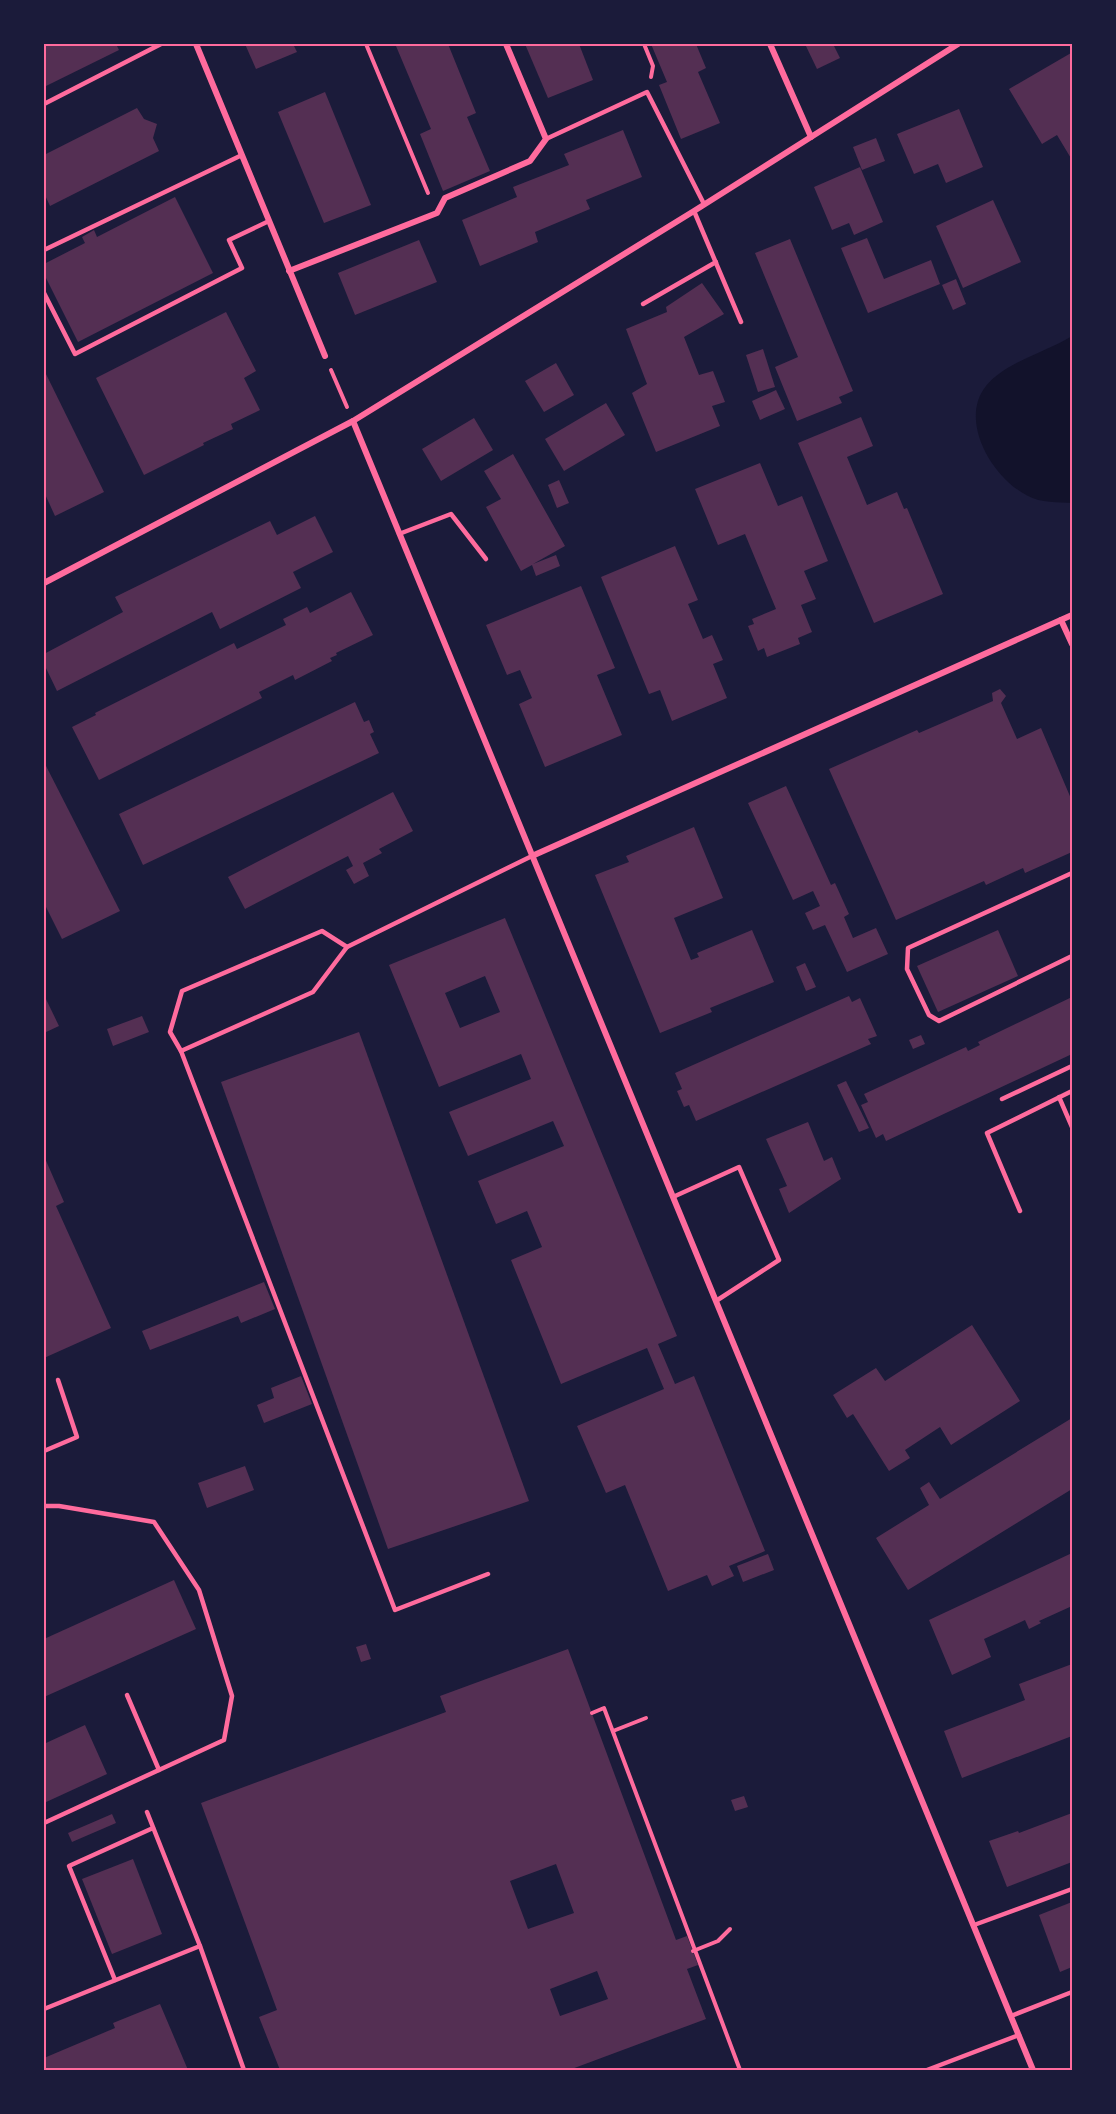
<svg xmlns="http://www.w3.org/2000/svg" width="1116" height="2114" font-family="'Golos Text',sans-serif">
<rect width="100%" height="100%" fill="#1b1b3a"/>
<!-- water -->
<path fill="#12122b" d="M1072 336V503C1058 502 1041 503 1028 496 993 479 958 421 986 386 1005 362 1047 352 1072 336Z"/>
<!-- building -->
<g fill="#542f53" fill-rule="evenodd">
<path d="M44 44H116L119 50 44 87Z"/>
<path d="M245 44H293L297 52 256 69Z"/>
<path d="M403 44H448L476 113 467 117 490 171 443 191 420 134 431 129 396 46Z"/>
<path d="M525 44H579L593 80 548 98Z"/>
<path d="M651 44H696L706 68 698 72 720 123 681 139 659 85 667 82Z"/>
<path d="M805 44H833L840 58 817 69Z"/>
<path d="M1071 53 1072 56V160L1057 135 1042 144 1009 89Z"/>
<path d="M325 92 371 205 324 223 278 112Z"/>
<path d="M137 108 144 119 157 124 153 138 159 151 50 206 44 193V155Z"/>
<path d="M959 109 983 167 946 183 938 164 914 174 897 134Z"/>
<path d="M623 130 642 177 586 200 590 209 535 232 538 242 480 266 462 220 517 197 513 187 569 165 564 154Z"/>
<path d="M876 138 885 161 862 170 853 147Z"/>
<path d="M860 167 883 222 854 235 849 223 832 230 814 187Z"/>
<path d="M175 197 213 273 78 342 44 274V264L85 243 82 237 94 230 97 237Z"/>
<path d="M993 200 1021 262 963 288 936 226Z"/>
<path d="M867 238 884 279 931 260 940 284 868 313 841 248Z"/>
<path d="M790 239 853 391 839 397 842 403 797 421 775 367 798 357 755 253Z"/>
<path d="M419 240 437 282 355 315 338 273Z"/>
<path d="M956 279 966 304 953 310 942 285Z"/>
<path d="M702 283 724 314 684 337 699 375 713 371 725 402 712 406 720 426 656 452 632 393 647 384 626 329 667 312 666 307Z"/>
<path d="M226 312 256 371 244 378 260 410 231 424 233 429 203 443 204 445 144 475 96 378Z"/>
<path d="M763 349 775 387 758 392 746 355Z"/>
<path d="M556 363 574 395 544 412 525 381Z"/>
<path d="M44 370 104 492 55 516 44 492Z"/>
<path d="M776 390 785 409 760 420 752 401Z"/>
<path d="M606 403 625 435 564 471 545 439Z"/>
<path d="M861 417 873 446 847 457 867 505 897 492 904 509 907 508 943 594 874 623 798 443Z"/>
<path d="M474 418 493 450 441 481 422 449Z"/>
<path d="M513 454 565 546 533 564 556 555 560 566 536 576 532 565 521 571 486 507 501 499 484 471Z"/>
<path d="M760 463 778 506 802 496 828 561 804 571 816 599 801 605 812 632 798 638 800 644 767 657 764 648 758 651 748 626 754 624 752 619 776 609 745 534 718 545 695 489Z"/>
<path d="M559 480 569 503 557 508 548 485Z"/>
<path d="M315 516 333 552 293 572 301 588 220 629 212 612 57 691 44 664V654L123 612 115 597 270 521 277 535Z"/>
<path d="M675 546 698 600 688 604 703 639 712 635 723 660 713 664 727 698 672 721 660 690 649 694 601 577Z"/>
<path d="M581 586 615 668 597 675 622 735 545 767 519 704 532 698 520 670 507 675 486 625Z"/>
<path d="M351 592 373 635 336 653 337 655 330 658 332 661 295 680 293 675 259 692 262 698 99 780 72 727 96 715 95 713 234 643 237 649 286 625 283 619 307 607 310 613Z"/>
<path d="M1000 689 1006 696 1001 703 1017 739 1041 728 1072 801V852L1025 873 1023 868 986 885 984 881 896 920 829 769 917 730 919 733 993 701 992 693Z"/>
<path d="M355 702 364 722 369 720 374 732 370 734 379 753 143 865 119 814Z"/>
<path d="M44 762 120 911 62 939 44 903Z"/>
<path d="M786 786 831 885 835 883 849 914 844 917 853 938 876 928 888 954 847 972 825 925 813 930 805 913 820 906 813 891 793 900 748 803Z"/>
<path d="M393 792 413 831 379 849 382 853 363 863 369 876 354 884 346 870 353 866 348 856 245 909 228 877Z"/>
<path d="M694 827 723 898 674 918 691 960 699 957 697 953 752 930 774 982 710 1008 712 1012 660 1033 595 875 629 862 626 856Z"/>
<path d="M505 918 677 1336 658 1344 675 1384 694 1376 765 1551 729 1566 734 1576 712 1586 707 1575 668 1591 625 1485 606 1493 577 1426 664 1389 647 1348 561 1384 511 1260 542 1247 527 1211 496 1224 478 1181 564 1146 553 1121 468 1156 449 1112 531 1079 521 1054 439 1087 389 965ZM485 976 500 1012 460 1028 445 993Z"/>
<path d="M998 930 1018 976 938 1012 917 966Z"/>
<path d="M805 963 816 987 806 991 796 967Z"/>
<path d="M44 995 59 1026 44 1033Z"/>
<path d="M849 996 852 1002 860 998 877 1036 868 1039 871 1044 696 1121 689 1105 684 1107 677 1091 682 1089 675 1073Z"/>
<path d="M1072 997V1054L886 1141 883 1134 876 1138 861 1105 868 1102 864 1094 966 1047 968 1051 980 1045 978 1042Z"/>
<path d="M142 1016 149 1032 113 1046 107 1029Z"/>
<path d="M359 1032 529 1501 388 1549 221 1082Z"/>
<path d="M921 1035 925 1044 913 1049 909 1040Z"/>
<path d="M846 1081 869 1128 859 1132 837 1085Z"/>
<path d="M808 1122 824 1161 832 1157 841 1179 789 1213 779 1189 787 1186 766 1139Z"/>
<path d="M44 1156 64 1202 56 1206 111 1328 44 1358Z"/>
<path d="M264 1282 275 1309 241 1323 238 1316 150 1350 142 1331Z"/>
<path d="M972 1325 1020 1401 951 1445 940 1427 905 1450 910 1458 889 1471 853 1414 847 1418 833 1395 876 1368 885 1381Z"/>
<path d="M301 1376 312 1404 264 1423 257 1405 274 1398 271 1388Z"/>
<path d="M1072 1418V1489L908 1590 876 1538 929 1505 920 1488 929 1482 940 1499Z"/>
<path d="M245 1466 254 1490 207 1508 198 1483Z"/>
<path d="M1072 1553V1606L1039 1621 1041 1623 1029 1629 1025 1620 984 1639 991 1657 952 1675 929 1620Z"/>
<path d="M768 1554 774 1570 743 1582 737 1566Z"/>
<path d="M174 1580 196 1629 44 1697V1639Z"/>
<path d="M366 1644 371 1659 361 1662 356 1647Z"/>
<path d="M568 1649 676 1940 687 1936 698 1965 687 1969 706 2019 569 2070H280L259 2017 277 2010 201 1803 446 1712 440 1696ZM556 1864 574 1913 528 1929 510 1881ZM597 1971 608 1999 560 2016 550 1989Z"/>
<path d="M1072 1664V1736L962 1778 944 1731 1025 1700 1019 1684Z"/>
<path d="M85 1725 107 1774 44 1803V1737L46 1743Z"/>
<path d="M744 1796 748 1807 735 1811 731 1800Z"/>
<path d="M1072 1813V1862L1007 1887 989 1841 1018 1831 1019 1833Z"/>
<path d="M112 1814 116 1823 72 1842 68 1833Z"/>
<path d="M133 1859 162 1934 112 1954 82 1879Z"/>
<path d="M1072 1902V1967L1060 1972 1039 1915Z"/>
<path d="M160 2004 188 2070H44V2058L115 2028 113 2023Z"/>
</g>
<g fill="none" stroke-linecap="round" stroke-linejoin="round">
<!-- path -->
<g stroke="#ff6b9d" stroke-width="4">
<path d="M366 44 428 193"/>
<path d="M644 44 653 66 651 77"/>
<path d="M331 370 347 407"/>
<path d="M592 1713 604 1708 740 2070"/>
<path d="M613 1731 646 1718"/>
<path d="M693 1951 718 1941 730 1929"/>
</g>
<!-- service -->
<g stroke="#ff6b9d" stroke-width="4.5">
<path d="M44 104 161 44"/>
<path d="M546 139 647 92 704 204"/>
<path d="M694 211 741 322"/>
<path d="M44 250 242 155"/>
<path d="M44 293 75 354 242 268 229 240 269 221"/>
<path d="M643 304 716 262"/>
<path d="M399 534 451 514 486 559"/>
<path d="M1072 873 908 948 907 969 929 1015 939 1021 1072 956"/>
<path d="M347 947 322 931 182 991 170 1032 181 1051 395 1610 488 1574"/>
<path d="M181 1051 313 992 347 947 532 856"/>
<path d="M1059 1097 1072 1127"/>
<path d="M1002 1099 1072 1066"/>
<path d="M673 1197 739 1167 779 1260 716 1301"/>
<path d="M1020 1211 987 1133 1072 1091"/>
<path d="M44 1451 77 1437 58 1380"/>
<path d="M44 1506H59L154 1522 199 1590 232 1696 224 1740 44 1823"/>
<path d="M127 1695 159 1770"/>
<path d="M147 1812 200 1946 244 2070"/>
<path d="M974 1925 1072 1889"/>
<path d="M115 1980 69 1866 153 1828"/>
<path d="M44 2009 200 1946"/>
<path d="M1011 2016 1072 1992"/>
<path d="M927 2070 1019 2035"/>
</g>
<!-- minor -->
<g stroke="#ff6b9d" stroke-width="6">
<path d="M196 44 325 356"/>
<path d="M770 44 811 137"/>
<path d="M289 271 437 213 445 198 530 161 546 139 506 44"/>
<path d="M353 421 1033 2070"/>
<path d="M44 583 353 421 694 211 958 44"/>
<path d="M1061 620 1072 644"/>
<path d="M532 856 1072 615"/>
</g>
</g>
<!-- border -->
<rect width="1116" height="2114" fill="none" stroke="#1b1b3a" stroke-width="90"/>
<rect x="45" y="45" width="1026" height="2024" fill="none" stroke="#ff6b9d" stroke-width="2"/>
</svg>
